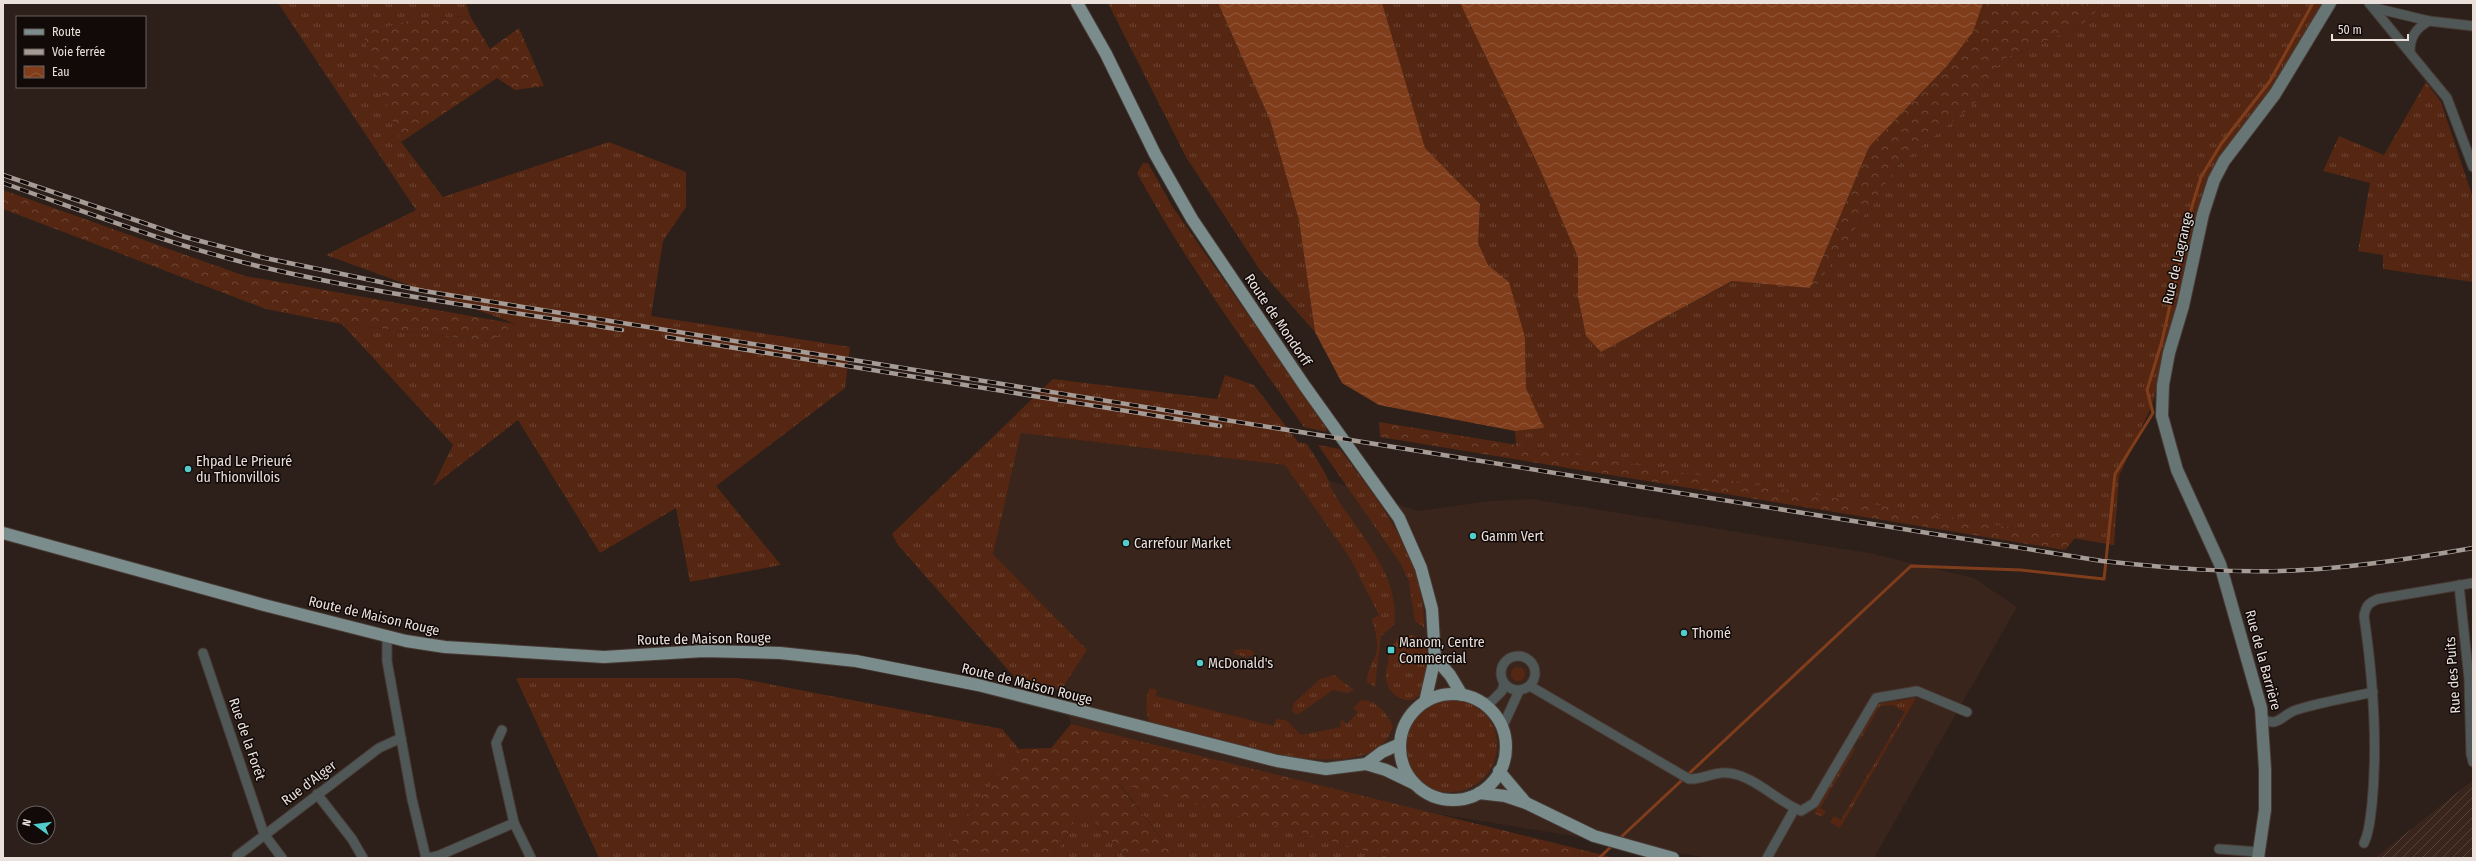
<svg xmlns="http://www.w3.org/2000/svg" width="2476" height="861" font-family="'Fira Sans Condensed',sans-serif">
<defs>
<pattern id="industrial-furrows" width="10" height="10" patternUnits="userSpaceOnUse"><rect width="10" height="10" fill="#39251c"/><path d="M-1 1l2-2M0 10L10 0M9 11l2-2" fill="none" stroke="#56443c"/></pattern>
<pattern id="grass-tufts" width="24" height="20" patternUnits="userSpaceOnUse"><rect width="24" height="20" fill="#552712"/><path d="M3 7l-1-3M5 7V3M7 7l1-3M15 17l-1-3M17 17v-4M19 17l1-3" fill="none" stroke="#6e4634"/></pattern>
<pattern id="forest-crowns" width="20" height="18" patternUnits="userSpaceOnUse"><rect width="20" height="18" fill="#552712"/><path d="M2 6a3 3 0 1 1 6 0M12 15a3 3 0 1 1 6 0" fill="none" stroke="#6e4634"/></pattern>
<pattern id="water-waves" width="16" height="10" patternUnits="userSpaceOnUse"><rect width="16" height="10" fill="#803d1c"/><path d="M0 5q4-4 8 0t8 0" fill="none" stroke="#92593c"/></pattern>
</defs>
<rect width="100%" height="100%" fill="#2d1f19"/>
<!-- built -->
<path fill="#39251c" d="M1021 433 1285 465 1418 511 1490 501 1532 499 1869 553 1974 578 2017 607 1874 858H1708L1420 811 1071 724 1061 690 1087 650 993 554Z"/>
<!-- industrial -->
<path fill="url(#industrial-furrows)" d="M2473 780V858H2375Z"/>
<!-- grass -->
<g fill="url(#grass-tufts)">
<path d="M278 3H466L470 16 416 19 401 142 443 197 609 142 686 172V207L663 241 651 316 850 347 845 388 716 486 781 565 690 582 676 508 600 553 518 420 433 486 453 445 342 324 490 341 516 324 326 255 416 210Z"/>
<path d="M1108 3H1218L1270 120 1299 220 1315 332 1260 270 1186 157Z"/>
<path d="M1382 3H1460L1539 167 1579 257 1578 297 1586 336 1601 352 1733 281 1810 288 1817 285 1898 165 1974 104 2003 59 2079 27 2105 3H2322L2280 78 2208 179 2153 403 2119 476 2114 545 1516 445 1515 431 1544 428 1526 388 1525 337 1509 282 1488 265 1478 243 1480 204 1425 148Z"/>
<path d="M2426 82 2441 102 2473 198V282L2383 269V255L2358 251 2370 183 2323 171 2339 136 2384 155Z"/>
<path d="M1143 163H1148L1172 206 1325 425 1327 432 1304 427C1246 344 1185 262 1137 173Z"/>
<path d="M1225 375 1254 385 1298 442 1307 444C1313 454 1321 465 1326 475 1329 481 1330 487 1333 492 1357 532 1401 574 1394 625L1381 636 1375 687 1367 682C1366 672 1373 663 1376 654 1379 643 1375 630 1372 619L1379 615 1350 558 1285 465 1021 433 993 554 1087 650 1061 690 1018 681 898 545 892 534 1053 379 1217 399Z"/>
<path d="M1318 445 1340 449C1379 502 1425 558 1424 627L1415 621 1409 581 1401 564Z"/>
<path d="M1413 635C1425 640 1427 647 1427 659 1427 668 1426 681 1423 689 1415 709 1391 699 1387 683 1384 676 1387 669 1388 662 1389 651 1390 645 1399 638Z"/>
<path d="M1248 649 1254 652 1253 656H1249L1248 658 1233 653 1235 650Z"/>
<circle cx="1518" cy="674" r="7"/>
<path d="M1334 675 1354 690 1348 693 1333 690 1300 713 1296 714 1292 711 1294 703 1320 679Z"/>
<path d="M516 678H738L1002 729 1019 749 949 838 972 858H599Z"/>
<path d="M1150 688 1157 690 1155 696 1274 726 1276 719 1286 720 1301 735 1341 727 1340 723 1342 720 1347 724 1358 712 1353 708 1361 700C1374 699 1389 714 1393 727 1389 736 1384 745 1374 750 1328 778 1202 737 1150 723 1145 713 1145 698 1150 688Z"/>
<path d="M1916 698 1840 828 1830 822 1834 816 1841 820 1905 712 1893 705 1880 706 1860 740 1858 738 1878 704Z"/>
<circle cx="1450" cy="745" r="47"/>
<path d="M1853 747 1855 749 1820 808 1826 811 1822 817 1814 813Z"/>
<path d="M1118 782 1392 858H1177Z"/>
<path d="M1082 807 1126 858H1054Z"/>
</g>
<!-- forest -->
<g fill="url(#forest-crowns)">
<path d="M1983 3H2105L2079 27 2003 59 1974 104 1898 165 1817 285 1810 288 1869 147 1947 66 1973 32Z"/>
<path d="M470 16 490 49 519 28 544 86 515 90 497 78 401 142 382 94 363 33 416 19Z"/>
<path d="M3 190 245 276 516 324 490 341 342 324 266 309 3 209Z"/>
<path d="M1379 422 2075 538 2065 550 1380 437Z"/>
<path d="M1071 724 1615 858H1392L1118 783 1177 858H1126L1082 807 1054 858H972L949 838 1019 749 1051 748Z"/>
</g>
<!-- water -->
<g fill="url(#water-waves)">
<path d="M1218 3H1382L1425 148 1480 204 1478 243 1488 265 1509 282 1525 337 1526 388 1544 428 1515 431 1379 405 1342 383 1315 332 1299 220 1270 120Z"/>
<path d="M1460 3H1983L1973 32 1947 66 1869 147 1810 288 1732 281 1601 352 1586 336 1578 297V257L1539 167Z"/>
</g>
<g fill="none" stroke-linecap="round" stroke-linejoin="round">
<!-- stream -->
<g stroke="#803d1c" stroke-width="3">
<path d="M1619 839 1911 566 2021 570 2104 579 2115 474 2153 413 2147 390 2162 341 2192 206 2201 177 2221 144 2270 81 2313 3"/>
<path d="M1599 858 1614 844"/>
</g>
<!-- street casing -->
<g stroke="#483a34" stroke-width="11">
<g id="street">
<path d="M2369 3 2447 98 2473 167"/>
<path d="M2375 8 2429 21 2473 26"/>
<path d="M2410 51C2410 37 2416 28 2429 21"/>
<path d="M2459 585 2469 679 2471 754 2473 762"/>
<path d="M387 637V661L412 799 426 858"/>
<path d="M203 653 264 834 282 858"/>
<circle cx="1518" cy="673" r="17"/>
<path d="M1530 686 1689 779C1702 780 1715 771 1728 773 1753 775 1777 801 1801 811L1814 803 1876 698 1917 691 1967 712"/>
<path d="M1482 703 1491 702 1502 691 1504 684"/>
<path d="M2263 719C2278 728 2283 714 2296 710 2321 702 2348 698 2373 692"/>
<path d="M1502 728 1519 691"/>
<path d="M317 794 352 839 363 858"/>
<path d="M514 823 531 858"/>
<path d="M2364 843C2370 831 2370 818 2372 804 2378 742 2373 678 2364 616 2366 606 2368 603 2378 599L2473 583"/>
<path d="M2219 849 2259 852"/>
<path d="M237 856 379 748 401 738"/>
<path d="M428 858 440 855 514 823 496 743 502 730"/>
<path d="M1767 858 1795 808"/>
</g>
</g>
<!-- secondary casing -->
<g stroke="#483a34" stroke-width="14">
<path id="secondary" d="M2258 858 2265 810V769L2261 708 2220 564 2177 470 2162 416 2163 385 2169 353 2183 306 2203 214 2214 180 2224 161 2275 94 2330 3"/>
</g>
<!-- primary casing -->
<g stroke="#483a34" stroke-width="14">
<g id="primary">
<path d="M1077 3 1106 54 1155 154 1192 219 1304 385 1399 518 1421 568 1432 609 1435 658 1425 702"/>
<path d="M3 533 264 605 406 641 445 647 604 657 704 651 780 653 856 661 978 685 1277 761 1326 769 1366 764 1386 770 1415 784"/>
<path d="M1435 658 1450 675 1462 695"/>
<circle cx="1453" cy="747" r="53"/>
<path d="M1366 764 1382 752 1400 744"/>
<path d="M1499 771 1526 803"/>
<path d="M1479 793 1505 796 1526 803 1594 836 1673 858"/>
</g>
</g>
<!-- street -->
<use href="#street" stroke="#4f5857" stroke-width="9"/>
<!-- secondary -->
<use href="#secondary" stroke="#677575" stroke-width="12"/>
<!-- primary -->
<use href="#primary" stroke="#7a8c8c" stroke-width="12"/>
<!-- rail casing -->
<g stroke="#a69b95" stroke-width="4.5">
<g id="rail">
<path d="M3 175 185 237 265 258 424 291 2102 561C2169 568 2235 574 2302 570 2359 567 2416 558 2473 548"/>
<path d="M3 183C89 213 173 246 262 267 381 295 502 310 622 330"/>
<path d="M667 337 1220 426"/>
</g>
</g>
<!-- rail -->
<use href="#rail" stroke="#110a08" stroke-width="3" stroke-dasharray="9" stroke-linecap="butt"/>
</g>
<!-- markers -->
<g fill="#53cdcb" stroke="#110a08" stroke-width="1.5">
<circle cx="188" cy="469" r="4"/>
<circle cx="1473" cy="536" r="4"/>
<circle cx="1126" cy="543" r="4"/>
<circle cx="1684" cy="633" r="4"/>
<rect x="1387" y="646" width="8" height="8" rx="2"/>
<circle cx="1200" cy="663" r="4"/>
</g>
<g text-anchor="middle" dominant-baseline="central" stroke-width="3" stroke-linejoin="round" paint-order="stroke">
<!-- street labels -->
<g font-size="14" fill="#ebe1dc" stroke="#110a08">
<text transform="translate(2178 258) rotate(-77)">Rue de Lagrange</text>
<text transform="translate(1278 320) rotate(56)">Route de Mondorff</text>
<text transform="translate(374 616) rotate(13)">Route de Maison Rouge</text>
<text transform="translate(704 639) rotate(-1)">Route de Maison Rouge</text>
<text transform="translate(2263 660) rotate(75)">Rue de la Barrière</text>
<text transform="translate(2453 675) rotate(-94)">Rue des Puits</text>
<text transform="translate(1027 684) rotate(14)">Route de Maison Rouge</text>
<text transform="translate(247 739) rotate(71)">Rue de la Forêt</text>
<text transform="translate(309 783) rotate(-37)">Rue d'Alger</text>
</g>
<!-- poi labels -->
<g font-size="14" fill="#ebe1dc" stroke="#110a08" text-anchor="start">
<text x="196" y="461">Ehpad Le Prieuré<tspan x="196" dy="16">du Thionvillois</tspan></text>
<text x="1481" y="536">Gamm Vert</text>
<text x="1134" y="543">Carrefour Market</text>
<text x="1692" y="633">Thomé</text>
<text x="1399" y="642">Manom, Centre<tspan x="1399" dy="16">Commercial</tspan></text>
<text x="1208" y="663">McDonald's</text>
</g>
</g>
<!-- border -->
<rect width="2476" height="861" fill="none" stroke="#ebe1dc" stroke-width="8"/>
<!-- legend -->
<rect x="16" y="16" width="130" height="72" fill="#110a08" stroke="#68605d"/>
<rect x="24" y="29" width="20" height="6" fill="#7a8c8c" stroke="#68605d"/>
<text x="52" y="36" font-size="12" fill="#ebe1dc">Route</text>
<rect x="24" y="49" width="20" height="6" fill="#a69b95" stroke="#68605d"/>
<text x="52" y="56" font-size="12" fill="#ebe1dc">Voie ferrée</text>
<rect x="24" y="66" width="20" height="12" fill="url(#water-waves)" stroke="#68605d"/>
<text x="52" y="76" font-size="12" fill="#ebe1dc">Eau</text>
<!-- north arrow -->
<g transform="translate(36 825) rotate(284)"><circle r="19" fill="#110a08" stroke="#68605d"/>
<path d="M0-3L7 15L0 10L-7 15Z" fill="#53cdcb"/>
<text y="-6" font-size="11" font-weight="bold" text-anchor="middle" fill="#ebe1dc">N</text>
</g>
<!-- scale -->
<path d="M2332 34v6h76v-6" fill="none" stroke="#ebe1dc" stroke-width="2"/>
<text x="2338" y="34" font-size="12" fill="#ebe1dc" stroke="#110a08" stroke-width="3" paint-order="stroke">50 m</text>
</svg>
